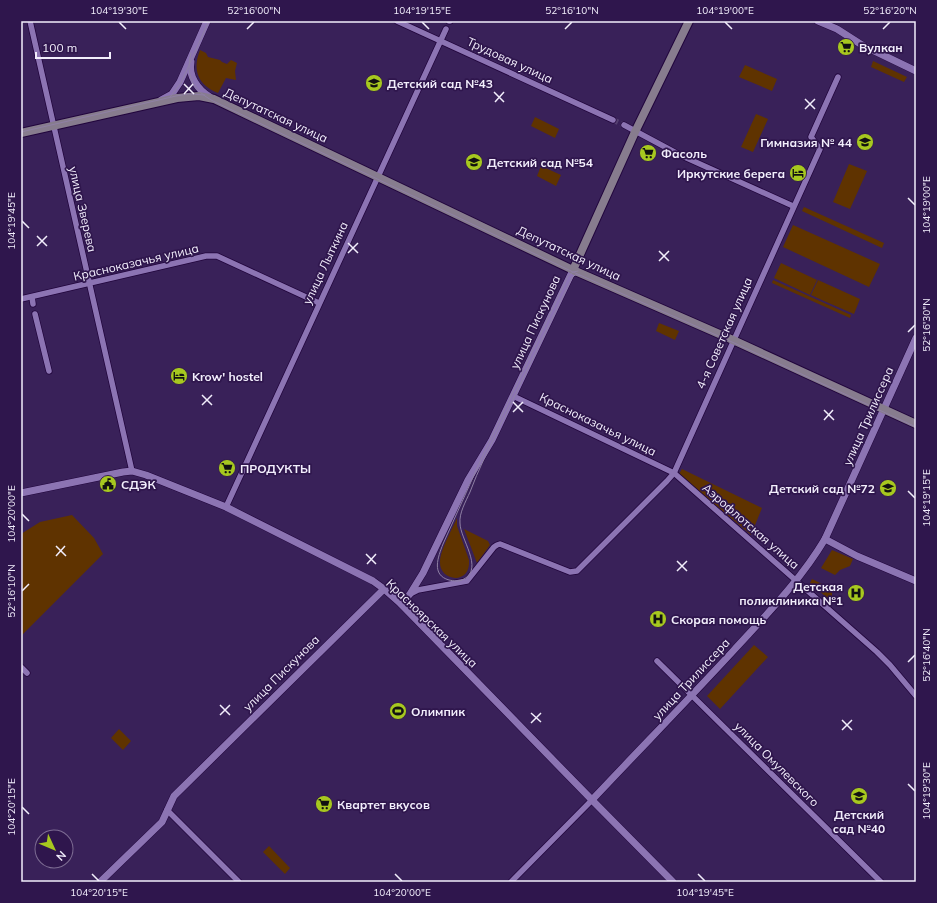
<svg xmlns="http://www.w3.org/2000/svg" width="937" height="903" font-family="Mulish,sans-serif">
<rect width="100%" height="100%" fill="#392159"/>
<!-- green -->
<g fill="#5f3300">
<path d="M200 50 206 53 208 57 220 60 222 62 227 64 231 60 237 63 235 71 236 80 226 78 218 93C198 85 192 70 200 50Z"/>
<path d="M873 61 907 77 904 82 871 67Z"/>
<path d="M745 65 777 79 772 91 739 77Z"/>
<path d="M756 114 768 119 753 152 741 147Z"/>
<path d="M535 117 559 129 555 138 531 126Z"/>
<path d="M849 164 867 171 850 209 833 202Z"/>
<path d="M541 166 561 175 556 186 537 176Z"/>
<path d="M804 207 884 243 882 248 802 211Z"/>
<path d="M793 225 880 264 869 287 783 247Z"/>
<path d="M781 263 817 280 810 295 774 278Z"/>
<path d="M773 280 851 315 850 318 772 283Z"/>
<path d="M818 280 860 299 854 314 824 301 830 287 824 301 811 295Z"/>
<path d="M659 323 679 331 675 340 656 331Z"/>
<path d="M682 469 762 508 751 535 679 474Z"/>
<path d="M72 515 94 538 103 554 21 636V534L40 522Z"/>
<path d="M457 518V526L469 560C471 586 439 581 440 562 440 550 452 530 457 518Z"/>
<path d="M464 529 488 541 490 545 477 563Z"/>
<path d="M832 550 853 559 850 566 840 570 835 575 821 568Z"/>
<path d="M812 579 832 589V602L810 583Z"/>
<path d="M754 645 768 657 720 709 707 696Z"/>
<path d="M119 729 131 741 123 750 111 738Z"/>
<path d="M269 846 290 868 285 874 263 852Z"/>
</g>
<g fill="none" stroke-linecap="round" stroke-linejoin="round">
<!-- minor-tunnel -->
<path stroke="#554071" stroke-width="5.5" stroke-dasharray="5.5 3" stroke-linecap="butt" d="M613 120 624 125"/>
<!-- minor casing -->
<g stroke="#21053c" stroke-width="7">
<g id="minor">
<path d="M30 21 132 471"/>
<path d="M397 21 613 120"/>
<path d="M449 21H450"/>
<path d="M624 125 680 155 793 206"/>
<path d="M32 297 33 304"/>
<path d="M21 299 206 256H217L319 303"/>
<path d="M35 314 49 371"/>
<path d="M513 396 674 473 877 652 890 665 916 696"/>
<path d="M226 507 446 29"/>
<path d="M410 594 418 590 467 581 494 547 497 545 500 544 570 572 577 571 667 481 674 473 820 149 811 137 838 77"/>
<path d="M657 661 881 882"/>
<path d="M21 667 27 673"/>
<path d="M167 810 239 882"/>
<path d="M511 882 592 800"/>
</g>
</g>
<!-- tertiary casing -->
<g stroke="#21053c" stroke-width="8">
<g id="tertiary">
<path d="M818 21 837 29 862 45 916 71"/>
<path d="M191 62C188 76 198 90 210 97"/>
<path d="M161 100 172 94 180 82 207 21"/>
<path d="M21 493 123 472 132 471 146 475 226 507 373 581 384 589 401 604 592 800 673 882"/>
<path d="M825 539 857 556 916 581"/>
<path d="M401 604 410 594 423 573 468 480 492 440 573 270"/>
<path d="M592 800C639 750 687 701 734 650 766 615 800 581 825 539L916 338"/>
<path d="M100 882 162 822 174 796 384 589"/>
</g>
</g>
<!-- secondary casing -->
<g stroke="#21053c" stroke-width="10">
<g id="secondary">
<path d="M21 133 177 98 199 96 214 99 573 270 733 340 916 424"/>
<path d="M573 270 635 132 689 21"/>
</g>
</g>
<!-- minor -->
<use href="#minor" stroke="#8c74b3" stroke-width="5.5"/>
<!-- tertiary -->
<use href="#tertiary" stroke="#8c74b3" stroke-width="7"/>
<!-- secondary -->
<use href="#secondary" stroke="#877c8e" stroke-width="8"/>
<!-- tram -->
<g stroke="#8f80a5" stroke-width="1">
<path d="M191 53C185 76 193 90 213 101L573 272 732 342 916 427"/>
<path d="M170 97 181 83 209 21"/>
<path d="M21 132 176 96 188 94 205 95"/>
<path d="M578 271 573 272 568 276 484 453 443 544C438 557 431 575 449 580 454 581 459 582 464 579 484 568 460 539 460 523 459 513 466 501 470 492 478 470 489 449 499 428 523 378 548 328 572 278L575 275H580"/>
</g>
</g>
<!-- ticks -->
<path fill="none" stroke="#f2eefc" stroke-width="1.5" d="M119 22 126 29M422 22 429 29M725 22 732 29M247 29 254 22M565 29 572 22M883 29 890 22M184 84 194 94M494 92 504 102M184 94 193 84M805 99 815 109M495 102 504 92M805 109 815 99M908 198 915 205M22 221 29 228M37 236 47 246M348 243 358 253M37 246 47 236M659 251 669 261M348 253 358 243M659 261 669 251M908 332 915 325M202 395 212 405M513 402 523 412M202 405 212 395M824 410 834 420M513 412 523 402M824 420 833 410M908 491 915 498M22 514 29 521M56 546 66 556M366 554 376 564M56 556 65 546M677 561 687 571M367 564 376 554M677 571 687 561M22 591 29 584M908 662 915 655M220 705 230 715M531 713 541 722M220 715 230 705M842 720 852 730M531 723 541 713M842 730 852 720M908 784 915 791M22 807 29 814M92 874 99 881M395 874 402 881M698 874 705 881"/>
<!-- icons -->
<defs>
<g id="supermarket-disc" transform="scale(0.9)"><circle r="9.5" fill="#a7c81f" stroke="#2f164d"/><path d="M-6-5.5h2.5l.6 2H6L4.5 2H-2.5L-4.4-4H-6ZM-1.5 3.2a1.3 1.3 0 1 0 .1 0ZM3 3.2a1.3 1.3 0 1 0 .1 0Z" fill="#111"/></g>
<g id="school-disc" transform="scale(0.9)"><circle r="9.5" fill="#a7c81f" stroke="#2f164d"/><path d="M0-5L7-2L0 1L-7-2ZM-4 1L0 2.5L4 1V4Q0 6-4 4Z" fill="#111"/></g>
<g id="hotel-disc" transform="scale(0.9)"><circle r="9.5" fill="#a7c81f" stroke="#2f164d"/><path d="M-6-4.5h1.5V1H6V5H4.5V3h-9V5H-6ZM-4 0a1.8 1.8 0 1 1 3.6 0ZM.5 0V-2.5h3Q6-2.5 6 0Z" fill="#111"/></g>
<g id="civic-disc" transform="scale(0.9)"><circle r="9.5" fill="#a7c81f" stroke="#2f164d"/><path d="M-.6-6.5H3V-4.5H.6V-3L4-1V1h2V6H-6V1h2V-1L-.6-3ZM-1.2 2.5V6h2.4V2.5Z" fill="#111"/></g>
<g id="hospital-disc" transform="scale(0.9)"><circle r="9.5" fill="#a7c81f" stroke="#2f164d"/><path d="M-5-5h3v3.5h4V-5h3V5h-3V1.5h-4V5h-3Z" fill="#111"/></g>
<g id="stadium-disc" transform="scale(0.9)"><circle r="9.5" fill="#a7c81f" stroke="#2f164d"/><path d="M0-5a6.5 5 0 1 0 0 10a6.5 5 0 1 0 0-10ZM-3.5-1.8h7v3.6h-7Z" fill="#111"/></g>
</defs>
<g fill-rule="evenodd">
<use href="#supermarket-disc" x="846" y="47"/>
<use href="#school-disc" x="374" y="83"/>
<use href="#school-disc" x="865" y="142"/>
<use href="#supermarket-disc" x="648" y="153"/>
<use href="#school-disc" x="474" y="162"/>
<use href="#hotel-disc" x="798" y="173"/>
<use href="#hotel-disc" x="179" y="376"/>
<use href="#supermarket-disc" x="227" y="468"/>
<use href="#civic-disc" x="108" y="484"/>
<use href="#school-disc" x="888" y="488"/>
<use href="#hospital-disc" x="856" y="593"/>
<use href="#hospital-disc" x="658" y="619"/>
<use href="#stadium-disc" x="398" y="711"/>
<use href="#school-disc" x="859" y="796"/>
<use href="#supermarket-disc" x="324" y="804"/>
</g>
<g text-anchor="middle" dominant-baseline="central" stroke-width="3.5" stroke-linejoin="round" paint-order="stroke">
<!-- poi labels -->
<g font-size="12" font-weight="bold" fill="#f2eefc" stroke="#2f164d" text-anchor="start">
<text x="859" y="47">Вулкан</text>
<text x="387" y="83">Детский сад №43</text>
<text x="852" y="142" text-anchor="end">Гимназия № 44</text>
<text x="661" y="153">Фасоль</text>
<text x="487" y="162">Детский сад №54</text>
<text x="785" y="173" text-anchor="end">Иркутские берега</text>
<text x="192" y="376">Krow' hostel</text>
<text x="240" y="468">ПРОДУКТЫ</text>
<text x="121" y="484">СДЭК</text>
<text x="875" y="488" text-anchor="end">Детский сад №72</text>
<text x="843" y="586" text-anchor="end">Детская<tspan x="843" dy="14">поликлиника №1</tspan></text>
<text x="671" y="619">Скорая помощь</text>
<text x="411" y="711">Олимпик</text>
<text x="337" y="804">Квартет вкусов</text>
<text x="859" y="814" text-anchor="middle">Детский<tspan x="859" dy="14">сад №40</tspan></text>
</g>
<!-- street labels -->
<g font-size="12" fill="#f2eefc" stroke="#2f164d">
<text transform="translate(510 60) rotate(25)">Трудовая улица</text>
<text transform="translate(276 115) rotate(25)">Депутатская улица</text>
<text transform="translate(83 209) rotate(77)">улица Зверева</text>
<text transform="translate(569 253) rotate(25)">Депутатская улица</text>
<text transform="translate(136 262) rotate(-13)">Красноказачья улица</text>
<text transform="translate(325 263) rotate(-65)">улица Лыткина</text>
<text transform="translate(535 322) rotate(-65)">улица Пискунова</text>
<text transform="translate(724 333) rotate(-66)">4-я Советская улица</text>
<text transform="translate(868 416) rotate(-66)">улица Трилиссера</text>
<text transform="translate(598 424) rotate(26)">Красноказачья улица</text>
<text transform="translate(751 526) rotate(41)">Аэрофлотская улица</text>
<text transform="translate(432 623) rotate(44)">Красноярская улица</text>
<text transform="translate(281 673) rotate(-45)">улица Пискунова</text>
<text transform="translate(691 679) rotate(-47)">улица Трилиссера</text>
<text transform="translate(777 764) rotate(45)">улица Омулевского</text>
</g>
</g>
<!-- border -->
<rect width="937" height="903" fill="none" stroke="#2f164d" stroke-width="44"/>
<!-- north arrow -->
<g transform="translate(54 849) rotate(134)"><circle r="19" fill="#2f164d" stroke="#7d6c93"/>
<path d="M0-3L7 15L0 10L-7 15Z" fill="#a7c81f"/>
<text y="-6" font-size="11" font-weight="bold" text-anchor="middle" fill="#f2eefc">N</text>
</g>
<!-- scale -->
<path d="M36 52v6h74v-6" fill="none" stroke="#f2eefc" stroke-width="2"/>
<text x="42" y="52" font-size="12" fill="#f2eefc" stroke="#2f164d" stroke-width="3" paint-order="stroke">100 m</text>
<rect x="22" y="22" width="893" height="859" fill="none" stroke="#f2eefc" stroke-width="1.5"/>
<g font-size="10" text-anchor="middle" fill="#f2eefc">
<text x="119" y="14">104°19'30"E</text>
<text x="254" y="14">52°16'00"N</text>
<text x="422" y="14">104°19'15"E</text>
<text x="572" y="14">52°16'10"N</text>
<text x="725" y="14">104°19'00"E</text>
<text x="890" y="14">52°16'20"N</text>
<text transform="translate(926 205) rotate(-90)" y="4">104°19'00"E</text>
<text transform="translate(11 221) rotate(-90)" y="4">104°19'45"E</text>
<text transform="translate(926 325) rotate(-90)" y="4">52°16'30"N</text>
<text transform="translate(926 498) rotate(-90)" y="4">104°19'15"E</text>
<text transform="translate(11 514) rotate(-90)" y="4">104°20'00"E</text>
<text transform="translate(11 591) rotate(-90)" y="4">52°16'10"N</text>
<text transform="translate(926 655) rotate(-90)" y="4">52°16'40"N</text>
<text transform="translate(926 791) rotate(-90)" y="4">104°19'30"E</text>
<text transform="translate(11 807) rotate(-90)" y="4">104°20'15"E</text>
<text x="99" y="896">104°20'15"E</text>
<text x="402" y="896">104°20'00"E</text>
<text x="705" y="896">104°19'45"E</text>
</g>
</svg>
